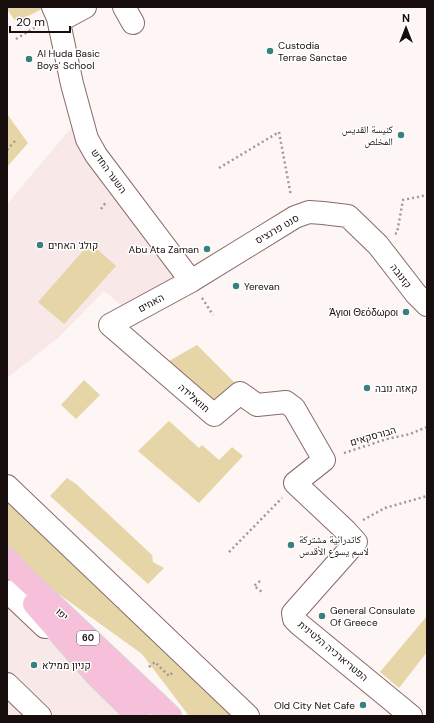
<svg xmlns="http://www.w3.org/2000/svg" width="434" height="723" font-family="'DM Sans','Noto Naskh Arabic',Heebo,sans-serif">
<rect width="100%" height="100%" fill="#fdf6f5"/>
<!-- built -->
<g fill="#f8e8e7">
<path d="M73 126 180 273 125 308 104 291 59 337 7 378V204Z"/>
<path d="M7 602 98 677 138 716H7Z"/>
</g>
<!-- green -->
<g fill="#e6d5a6">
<path d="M7 7H46L16 22 7 9Z"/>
<path d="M7 114 28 143 7 167Z"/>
<path d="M90 243 116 266 64 324 38 302Z"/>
<path d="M197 345 240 388 213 411 162 365Z"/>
<path d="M84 380 100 395 76 419 61 405Z"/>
<path d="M169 421 199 448 202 445 219 460 232 447 243 456 199 503 138 451Z"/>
<path d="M7 477 239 716H189L142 654 24 569 7 550Z"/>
<path d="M67 478 76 484 152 555 153 562 164 568 148 584 50 496Z"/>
<path d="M427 616V652L399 688 380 672Z"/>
</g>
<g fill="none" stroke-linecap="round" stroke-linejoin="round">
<!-- minor casing -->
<g stroke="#886b69" stroke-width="24">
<g id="minor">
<path d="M53 7 58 18 72 84 87 139 96 155 191 281"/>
<path d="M124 7 133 23"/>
<path d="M59 21 85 7"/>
<path d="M7 486 248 716"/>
<path d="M7 591 45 627"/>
<path d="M7 684 40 716"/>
<path d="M411 716 299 624 294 619 293 613 356 542 345 530 295 483 324 460 294 408 286 402 257 405 240 393 214 415 110 325 191 281 295 217 309 212 323 213 348 216 378 245 416 294 427 305"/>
</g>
</g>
<!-- highway casing -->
<g stroke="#d5d3d3" stroke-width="24">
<g id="highway">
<path d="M7 559 19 573 170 716"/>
<path d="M34 604 98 677 138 716"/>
</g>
</g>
<!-- path -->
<g stroke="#a09797" stroke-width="2.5" stroke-dasharray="2 3" stroke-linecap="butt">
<path d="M16 39 34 28 38 29"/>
<path d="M7 150 15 141"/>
<path d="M219 168 279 132 291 196"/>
<path d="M101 209 106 202"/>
<path d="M395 234 397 233 403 200 427 195"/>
<path d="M202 298 213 315"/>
<path d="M344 453 387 439 410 434 427 427"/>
<path d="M363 520 385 508 427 496"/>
<path d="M229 552 282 498"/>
<path d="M260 581 254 586 262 592"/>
<path d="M149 667 155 662 169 676 172 673"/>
</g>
<!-- minor -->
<use href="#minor" stroke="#fff" stroke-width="22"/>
<!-- highway -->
<use href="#highway" stroke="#f6c0da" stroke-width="22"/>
</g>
<!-- markers -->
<g fill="#39817e" stroke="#fff" stroke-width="1.5">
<circle cx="270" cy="51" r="4"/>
<circle cx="29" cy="59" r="4"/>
<circle cx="401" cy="135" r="4"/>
<circle cx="40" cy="245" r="4"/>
<circle cx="207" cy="249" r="4"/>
<circle cx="236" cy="286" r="4"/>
<circle cx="406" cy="312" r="4"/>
<circle cx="367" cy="388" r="4"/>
<circle cx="291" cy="545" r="4"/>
<circle cx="322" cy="616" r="4"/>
<circle cx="34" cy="665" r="4"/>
<circle cx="363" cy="705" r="4"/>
</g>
<g text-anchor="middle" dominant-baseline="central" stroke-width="3" stroke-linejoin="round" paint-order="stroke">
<!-- shield labels -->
<rect fill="#fff" stroke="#5d5656" stroke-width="1" x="77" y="631" width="22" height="14" rx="3"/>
<g font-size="9" font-weight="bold" fill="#180d0d">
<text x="88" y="638">60</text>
</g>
<!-- poi labels -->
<g font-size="10" fill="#180d0d" stroke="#fff" text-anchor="start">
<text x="278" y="45">Custodia<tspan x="278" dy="12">Terrae Sanctae</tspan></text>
<text x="37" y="53">Al Huda Basic<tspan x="37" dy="12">Boys' School</tspan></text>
<text x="393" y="129" text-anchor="end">كنيسة القديس<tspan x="393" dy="12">المخلص</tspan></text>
<text x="48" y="245">קולג' האחים</text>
<text x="199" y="249" text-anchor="end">Abu Ata Zaman</text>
<text x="244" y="286">Yerevan</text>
<text x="398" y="312" text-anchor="end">Άγιοι Θεόδωροι</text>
<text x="375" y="388">קאזה נובה</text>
<text x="299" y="539">كاتدرائية مشتركة<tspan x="299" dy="12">لاسم يسوع الأقدس</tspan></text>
<text x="330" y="610">General Consulate<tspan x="330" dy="12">Of Greece</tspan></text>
<text x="42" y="665">קניון ממילא</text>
<text x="355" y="705" text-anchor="end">Old City Net Cafe</text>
</g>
<!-- street labels -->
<g font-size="10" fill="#180d0d" stroke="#fff">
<text transform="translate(109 171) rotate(54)">השער החדש</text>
<text transform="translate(277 229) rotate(-30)">סנט פרנציס</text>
<text transform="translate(401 276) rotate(52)">קזנובה</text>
<text transform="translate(151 303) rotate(-28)">האחים</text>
<text transform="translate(194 398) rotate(41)">חוואלידה</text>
<text transform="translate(373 436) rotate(-16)">הבורסקאים</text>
<text transform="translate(62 614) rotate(43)">יפו</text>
<text transform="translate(333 651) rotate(40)">הפטריארכיה הלטינית</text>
</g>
</g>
<!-- border -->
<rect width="434" height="723" fill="none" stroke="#180d0d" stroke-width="16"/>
<!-- north arrow -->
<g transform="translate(406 28)" stroke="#ffffff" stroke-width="3" paint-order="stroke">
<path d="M0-3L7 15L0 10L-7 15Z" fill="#180d0d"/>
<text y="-6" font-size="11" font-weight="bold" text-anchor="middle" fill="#180d0d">N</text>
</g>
<!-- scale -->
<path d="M10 26v6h60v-6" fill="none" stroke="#180d0d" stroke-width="2"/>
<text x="16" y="26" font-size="12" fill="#180d0d" stroke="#ffffff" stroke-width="3" paint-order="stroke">20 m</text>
</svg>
